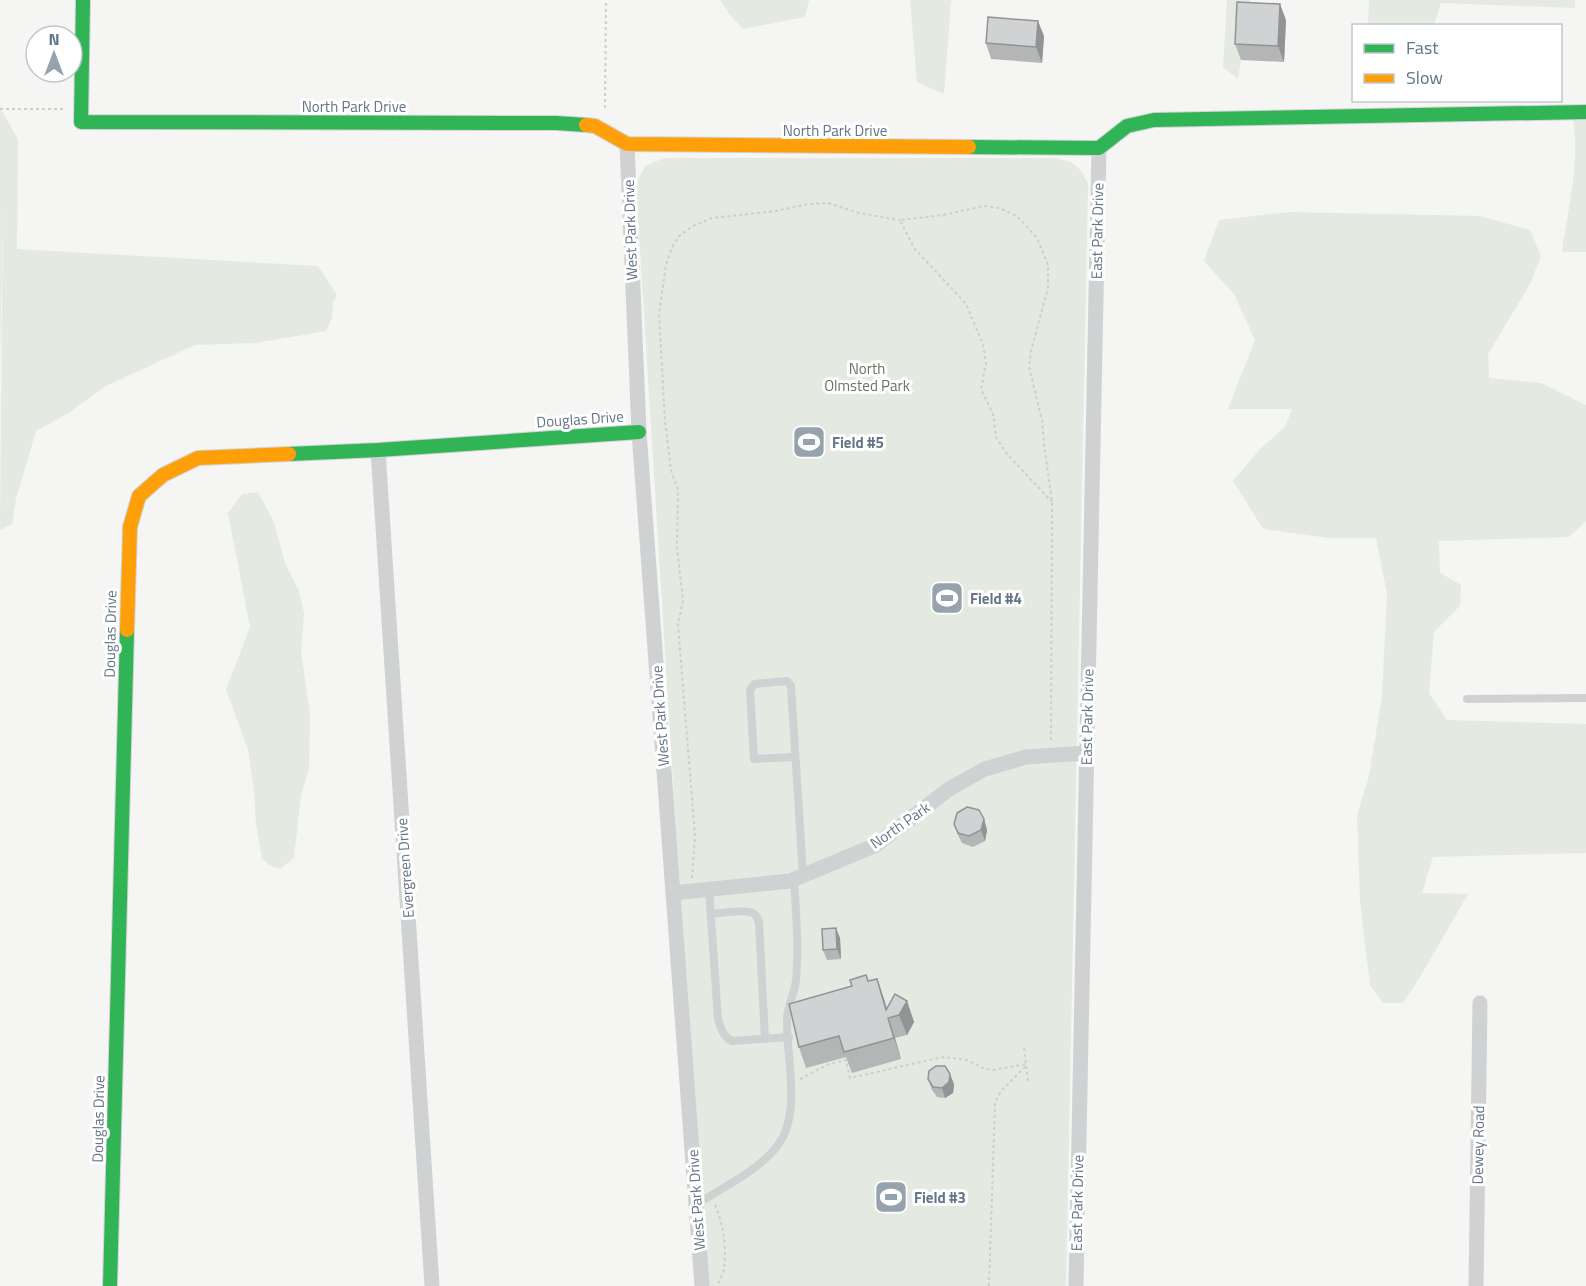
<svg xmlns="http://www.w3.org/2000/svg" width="1586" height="1286" font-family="'Titillium Web',sans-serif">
<rect width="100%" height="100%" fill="#f5f5f3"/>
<!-- green -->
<g fill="#e4e9e1">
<path d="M720 0H809L805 17 743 29 730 15Z"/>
<path d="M910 0H953L951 1 944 94 917 82Z"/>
<path d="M1227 0H1250L1238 79 1223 67Z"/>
<path d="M1369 0H1575V8L1441 3 1434 25H1368Z"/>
<path d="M0 108 18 139 17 249 318 266 337 295 333 302 332 318 326 331 256 343 195 345 106 386 67 414 36 431 16 499 12 524 0 530 3 196 0 365Z"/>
<path d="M1573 120H1586V252H1562C1568 208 1580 164 1573 120Z"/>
<path d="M664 158H1053C1074 161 1079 165 1088 184L1066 1286H709L676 831 637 200 638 180 645 166Z"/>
<path d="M1289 212 1480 216 1530 230 1541 256 1530 284 1488 354 1489 378 1541 383 1586 405V521L1569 537 1439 541 1440 573 1461 585 1460 606 1434 632 1429 693 1447 720 1586 724V853L1433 857 1422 893 1468 894 1420 977 1403 1003H1383L1370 985 1360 901 1357 816 1369 776 1382 696 1387 594 1376 538H1329L1263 529 1233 481 1260 449 1285 427 1292 409H1228L1255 340 1234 294 1204 261 1219 220Z"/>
<path d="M258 492 274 522 285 563 299 591 304 613 301 652 310 714 309 769 301 795 294 858 280 869 269 865 262 858 256 824 254 790 248 749 226 690 250 627 228 513 242 494Z"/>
</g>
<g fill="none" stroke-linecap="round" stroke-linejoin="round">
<!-- fast casing -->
<g stroke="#d1d3d4" stroke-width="16">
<g id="fast">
<path d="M83 0 81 122 556 123 586 125"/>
<path d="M969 147 1099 148 1127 126 1154 120 1586 112"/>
<path d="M289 454 378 450 639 432"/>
<path d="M110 1286 127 630"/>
</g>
</g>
<!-- slow casing -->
<g stroke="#d1d3d4" stroke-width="16">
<g id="slow">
<path d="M586 125 595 126 627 144 969 147"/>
<path d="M127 630 130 527 139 496 163 475 198 458 289 454"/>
</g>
</g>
<!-- path -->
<g stroke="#cecece" stroke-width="2" stroke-dasharray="3 3" stroke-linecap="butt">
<path d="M605 108 606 0"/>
<path d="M0 109H63"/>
<path d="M1051 740 1052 502 1044 444 1042 420 1029 367 1031 351 1048 288V265L1037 238 1017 216 999 208 984 206 943 215 900 220 914 248 966 304 983 344 986 363 981 389 993 414 996 437 1007 454 1052 502"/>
<path d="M692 878 695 836 678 624 683 601 677 547 678 490 671 470 665 421 659 314 666 265 672 247 679 236 693 226 712 218 776 211 808 204 828 203 859 213 900 220"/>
<path d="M1024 1048 1028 1081"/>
<path d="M800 1079 829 1064 846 1060 850 1078 943 1057 967 1060 985 1069 993 1070 1026 1064"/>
<path d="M715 1205C723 1223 727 1248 724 1268 723 1274 720 1280 717 1286"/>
<path d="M989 1286 995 1102 1002 1090 1026 1066"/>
</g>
<!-- lane -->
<g stroke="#d0d1d2" stroke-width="8">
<path d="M1467 699 1586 698"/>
<path d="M795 757 754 759 750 690 754 684 787 681 791 686 803 875"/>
<path d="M709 889 718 1019C721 1028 723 1037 732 1041L789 1037"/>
<path d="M711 914C720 913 746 909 753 913 757 915 757 918 759 922L765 1039"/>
<path d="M697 1204C722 1188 761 1169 778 1145 802 1113 786 1057 787 1020 787 1006 795 993 796 980 799 946 796 913 794 879"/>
</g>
<!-- street -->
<g stroke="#d0d1d2" stroke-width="15">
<path d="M627 144 639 432 702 1286"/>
<path d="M378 450 432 1286"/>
<path d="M673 893 790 881 876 845 949 789 985 769 1026 757 1087 753"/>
<path d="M1076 1286 1099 148"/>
<path d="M1476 1286 1480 1003"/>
</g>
<!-- fast -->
<use href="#fast" stroke="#30b455" stroke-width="14"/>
<!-- slow -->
<use href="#slow" stroke="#ff9f0a" stroke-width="14"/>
</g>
<!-- wall -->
<g fill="#b4b5b5">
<path d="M1286 20 1284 62 1241 60 1235 44Z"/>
<path d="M1044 36 1042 63 991 59 986 43Z"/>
<path d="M984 819 987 830 985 841 973 847 962 843 958 835 954 824Z"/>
<path d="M840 938 841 959 827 960 823 950Z"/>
<path d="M877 979 887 1008 907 1001 914 1022 907 1035 895 1038 901 1059 852 1073 846 1057 806 1068 799 1047 852 986Z"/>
<path d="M928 1079 954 1084 953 1093 945 1098 937 1097 932 1090Z"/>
</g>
<!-- shaded-wall -->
<g fill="#929394">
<path d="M1280 4 1286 20 1284 62 1278 46Z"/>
<path d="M1038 21 1044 36 1042 63 1036 47Z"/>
<path d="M984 819 987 830 985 841 981 830Z"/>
<path d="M836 928 840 938 841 959 837 949Z"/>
<path d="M877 979 884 999 889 1018 886 1010Z"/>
<path d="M907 1001 914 1022 907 1035 899 1015Z"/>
<path d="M888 1018 895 1038 901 1059 894 1038Z"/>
<path d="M950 1074 954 1084 953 1093 945 1098 942 1088Z"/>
</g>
<!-- building -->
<g fill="#d1d2d3" stroke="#929394" stroke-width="1.5">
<path d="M1237 2 1280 4 1278 46 1235 44Z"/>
<path d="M988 17 1038 21 1036 47 986 43Z"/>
<path d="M967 807 979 810 984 819 981 830 969 836 958 833 954 824 957 813Z"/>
<path d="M836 928 837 949 823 950 822 929Z"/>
<path d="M866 975 868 981 877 979 886 1010 895 994 907 1001 899 1015 888 1018 894 1038 844 1052 839 1036 799 1047 789 1004 852 986 850 980Z"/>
<path d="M936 1066H945L950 1074 949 1082 942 1088 933 1087 928 1079 929 1071Z"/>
</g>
<!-- icons -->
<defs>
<g id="stadium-square" transform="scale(1.725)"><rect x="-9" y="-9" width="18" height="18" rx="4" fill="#96a2ac" stroke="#fff"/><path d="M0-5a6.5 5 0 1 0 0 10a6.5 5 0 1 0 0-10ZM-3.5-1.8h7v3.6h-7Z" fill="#fff"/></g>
</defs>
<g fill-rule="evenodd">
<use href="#stadium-square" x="809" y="442"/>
<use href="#stadium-square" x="947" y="598"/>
<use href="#stadium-square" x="891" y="1197"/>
</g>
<g text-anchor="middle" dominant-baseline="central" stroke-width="6" stroke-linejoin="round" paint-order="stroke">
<!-- street labels -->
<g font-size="15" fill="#637586" stroke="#fff">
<text x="354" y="106">North Park Drive</text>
<text x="835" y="130">North Park Drive</text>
<text transform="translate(630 230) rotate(-92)">West Park Drive</text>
<text transform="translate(1097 231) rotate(-89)">East Park Drive</text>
<text transform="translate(580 419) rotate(-4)">Douglas Drive</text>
<text transform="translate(110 634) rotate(-89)">Douglas Drive</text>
<text transform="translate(660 716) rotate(-94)">West Park Drive</text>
<text transform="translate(1087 717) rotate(-89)">East Park Drive</text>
<text transform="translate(900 825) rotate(-35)">North Park</text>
<text transform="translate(405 868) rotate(-94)">Evergreen Drive</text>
<text transform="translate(98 1119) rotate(-89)">Douglas Drive</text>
<text transform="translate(1478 1145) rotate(-89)">Dewey Road</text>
<text transform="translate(696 1200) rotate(-94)">West Park Drive</text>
<text transform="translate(1077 1203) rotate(-89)">East Park Drive</text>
</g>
<!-- park labels -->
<g font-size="15" fill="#63785e" stroke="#fff">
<text x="867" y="368">North<tspan x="867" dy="17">Olmsted Park</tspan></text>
</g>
<!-- poi labels -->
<g font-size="15" font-weight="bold" fill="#637586" stroke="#fff" text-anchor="start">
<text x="832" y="442">Field #5</text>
<text x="970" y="598">Field #4</text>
<text x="914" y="1197">Field #3</text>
</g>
</g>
<!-- legend -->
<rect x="1352" y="24" width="210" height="78" fill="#ffffff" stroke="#c1c8cf" stroke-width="1.5"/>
<rect x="1364" y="44" width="30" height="9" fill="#30b455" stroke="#c1c8cf" stroke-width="1.5"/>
<text x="1406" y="54" font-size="18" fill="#637586">Fast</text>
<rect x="1364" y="74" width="30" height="9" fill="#ff9f0a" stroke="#c1c8cf" stroke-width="1.5"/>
<text x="1406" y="84" font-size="18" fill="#637586">Slow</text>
<!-- north arrow -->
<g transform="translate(54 54)"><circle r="28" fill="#ffffff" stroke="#c1c8cf" stroke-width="1.5"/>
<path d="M0-4.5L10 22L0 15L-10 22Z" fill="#96a2ac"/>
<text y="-9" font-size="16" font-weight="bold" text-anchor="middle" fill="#637586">N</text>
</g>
</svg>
